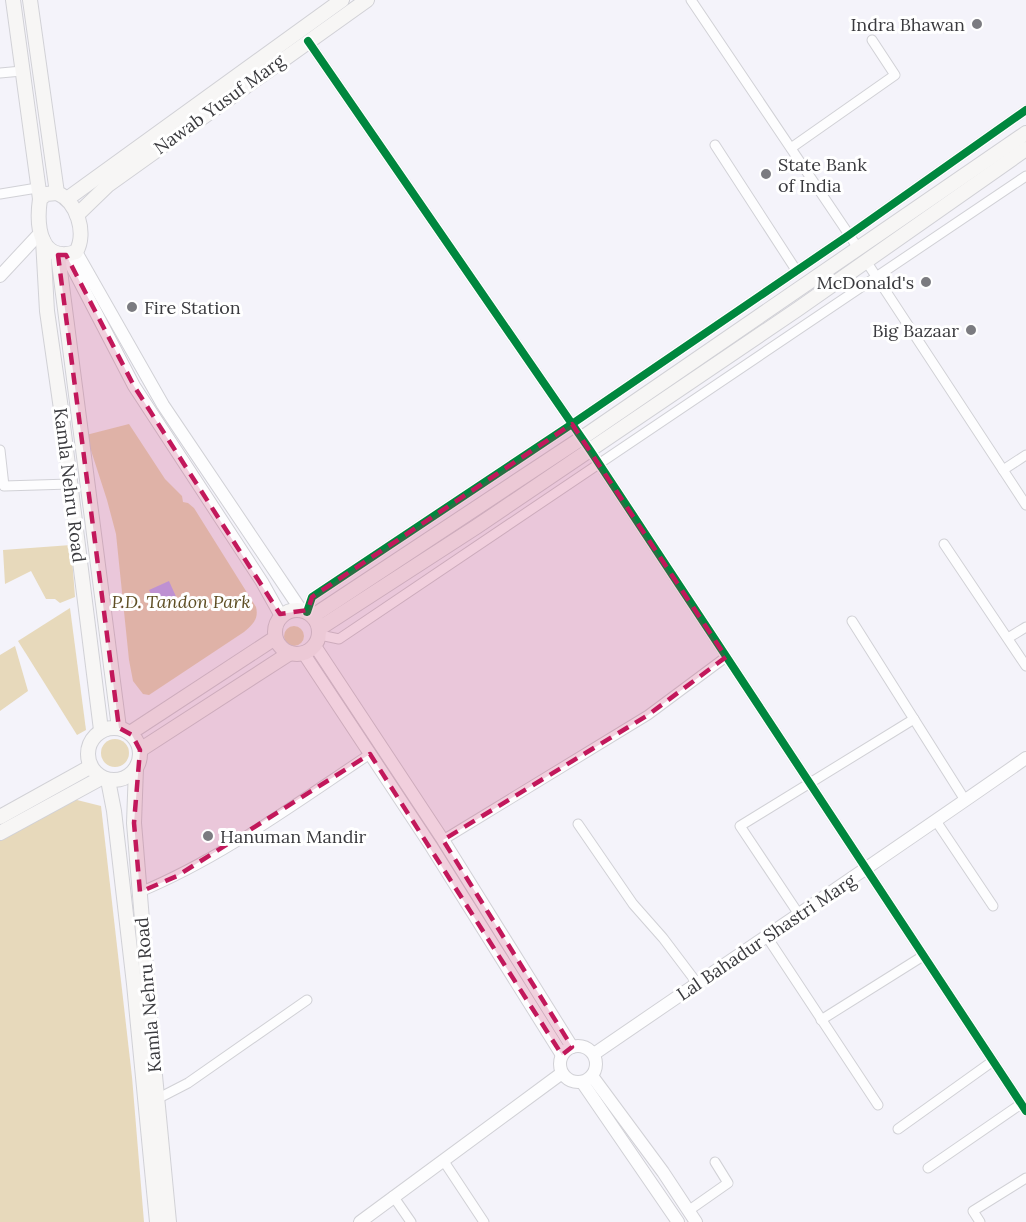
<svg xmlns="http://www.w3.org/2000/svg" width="1026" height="1222" font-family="Lora,serif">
<rect width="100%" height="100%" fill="#f4f3fa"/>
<!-- green -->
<g fill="#e7d9bb">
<path d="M129 424 165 479 182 496 183 502 188 503 194 508 256 607C259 618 253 625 244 632L149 695 143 694 133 681 129 660 116 534 107 500 86 435Z"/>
<path d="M71 545 75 597 60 603 55 599H46L31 571 5 584 3 550Z"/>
<path d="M70 608 86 730 77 735 18 641Z"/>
<circle cx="294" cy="636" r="10"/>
<path d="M15 646 28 691 0 711V655Z"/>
<circle cx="115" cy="753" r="14"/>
<path d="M73 799 101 806 132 1077 144 1222H0V840Z"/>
</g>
<!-- water -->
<path fill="#bdb0f1" d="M169 581 178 601 159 610 149 590Z"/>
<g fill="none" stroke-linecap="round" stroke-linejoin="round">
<!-- minor casing -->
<g stroke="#d1d1d6" stroke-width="11">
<g id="minor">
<path d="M691 0 858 248"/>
<path d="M308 41 590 450 1026 1111"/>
<path d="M0 73 22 71"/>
<path d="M715 145 796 270"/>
<path d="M791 148 895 75 872 40"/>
<path d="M0 194 37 188"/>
<path d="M866 261 1026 505"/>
<path d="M0 450 4 486 70 484"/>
<path d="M1003 470 1026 455"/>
<path d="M944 544 1026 666"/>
<path d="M307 612 312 597 572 424 849 235 1026 110"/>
<path d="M852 621 965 800"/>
<path d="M320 635 339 639 1026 176"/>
<path d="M1008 638 1026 627"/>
<path d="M936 821 993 906"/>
<path d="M578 824 633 904 663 938 697 983"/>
<path d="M443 840 648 715 726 657"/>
<path d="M140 892C222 858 296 803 370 754"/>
<path d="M798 913 740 826 914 719"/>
<path d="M767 937 878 1105"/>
<path d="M821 1020 923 956"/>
<path d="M157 1099 188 1083 307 1000"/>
<path d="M898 1129 993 1061"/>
<path d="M443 1160 484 1222"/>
<path d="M928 1168 1021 1104"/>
<path d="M393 1196 411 1222"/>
<path d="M688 1211 728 1183 715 1162"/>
<path d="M980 1222 973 1211 1026 1178"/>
</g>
</g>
<!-- tertiary casing -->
<g stroke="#d1d1d6" stroke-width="14">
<g id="tertiary">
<path d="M76 252 163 405 301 610"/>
<path d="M66 255 134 386 262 582 281 616"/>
<path d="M0 276 40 233"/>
<path d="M315 646 443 840 572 1047"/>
<path d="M304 654 431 846 562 1055"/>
<circle cx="578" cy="1064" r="18"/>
<path d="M594 1054C738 955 883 858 1026 758"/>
<path d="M592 1076 663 1172 696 1222"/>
<path d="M582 1082 678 1222"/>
<path d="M360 1222 562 1073"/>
</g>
</g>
<!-- secondary casing -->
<g stroke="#d1d1d6" stroke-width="16">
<g id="secondary">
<path d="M13 0 40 199"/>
<path d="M30 0 57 193"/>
<path d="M57 193C77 201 87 233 76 252 40 264 36 226 40 199L46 194Z"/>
<path d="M67 199 342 0"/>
<path d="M77 215 108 185 367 0"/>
<path d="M43 240 47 311 61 409 101 730"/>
<path d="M58 255 119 728"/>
<circle cx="297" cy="632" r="22"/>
<path d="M313 616 582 438 1026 133"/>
<path d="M320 628 476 527 798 309 1026 149"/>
<circle cx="114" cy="754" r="26"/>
<path d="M130 733 275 638"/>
<path d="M140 750 290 653"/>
<path d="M136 768 134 823 154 1065 169 1222"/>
<path d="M108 780 114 811 134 984 157 1222"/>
<path d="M0 817 90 767"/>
<path d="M0 833 101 778"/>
</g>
</g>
<!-- minor -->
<use href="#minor" stroke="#fdfdfe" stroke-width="9"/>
<!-- tertiary -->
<use href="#tertiary" stroke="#fdfdfe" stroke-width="12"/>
<!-- secondary -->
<use href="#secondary" stroke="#f7f6f5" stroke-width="14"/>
<!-- cycleway casing -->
<g stroke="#fff" stroke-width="11">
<g id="cycleway">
<path d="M308 41 590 450 1026 1111"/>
<path d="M307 612 312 597 572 424 849 235 1026 110"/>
</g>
</g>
<!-- cycleway -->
<use href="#cycleway" stroke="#00873e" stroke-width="8"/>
</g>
<!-- marked area -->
<path fill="#c2185b" fill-opacity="0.2" stroke="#c2185b" stroke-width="4.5" stroke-dasharray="12 8" stroke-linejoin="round" d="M58 255H66L134 386 280 614 308 610 312 597 572 424 726 657 648 715 443 840 572 1047 562 1055 370 754 177 876 140 892 134 823 140 750 132 735 119 728Z"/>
<!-- markers -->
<g fill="#7b7b80" stroke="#fff" stroke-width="2">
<circle cx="977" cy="24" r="6"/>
<circle cx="766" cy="174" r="6"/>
<circle cx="926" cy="282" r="6"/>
<circle cx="132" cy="307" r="6"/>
<circle cx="971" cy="330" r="6"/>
<circle cx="208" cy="836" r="6"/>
</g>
<g text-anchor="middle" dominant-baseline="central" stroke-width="6" stroke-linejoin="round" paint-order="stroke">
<!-- poi labels -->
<g font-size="18" fill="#3a3a3e" stroke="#fff" text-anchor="end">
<text x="965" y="24">Indra Bhawan</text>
<text x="778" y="164" text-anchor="start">State Bank<tspan x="778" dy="21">of India</tspan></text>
<text x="914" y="282">McDonald's</text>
<text x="144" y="307" text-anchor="start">Fire Station</text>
<text x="959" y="330">Big Bazaar</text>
<text x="220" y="836" text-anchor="start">Hanuman Mandir</text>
</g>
<!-- street labels -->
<g font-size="18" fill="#3a3a3e" stroke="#fff">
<text transform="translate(219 104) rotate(-36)">Nawab Yusuf Marg</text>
<text transform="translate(70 485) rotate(83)">Kamla Nehru Road</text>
<text transform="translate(766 937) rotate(-34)">Lal Bahadur Shastri Marg</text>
<text transform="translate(148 995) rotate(-95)">Kamla Nehru Road</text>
</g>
<!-- park labels -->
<g font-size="18" font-style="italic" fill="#5f4f25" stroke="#fff">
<text x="181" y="601">P.D. Tandon Park</text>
</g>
</g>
</svg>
